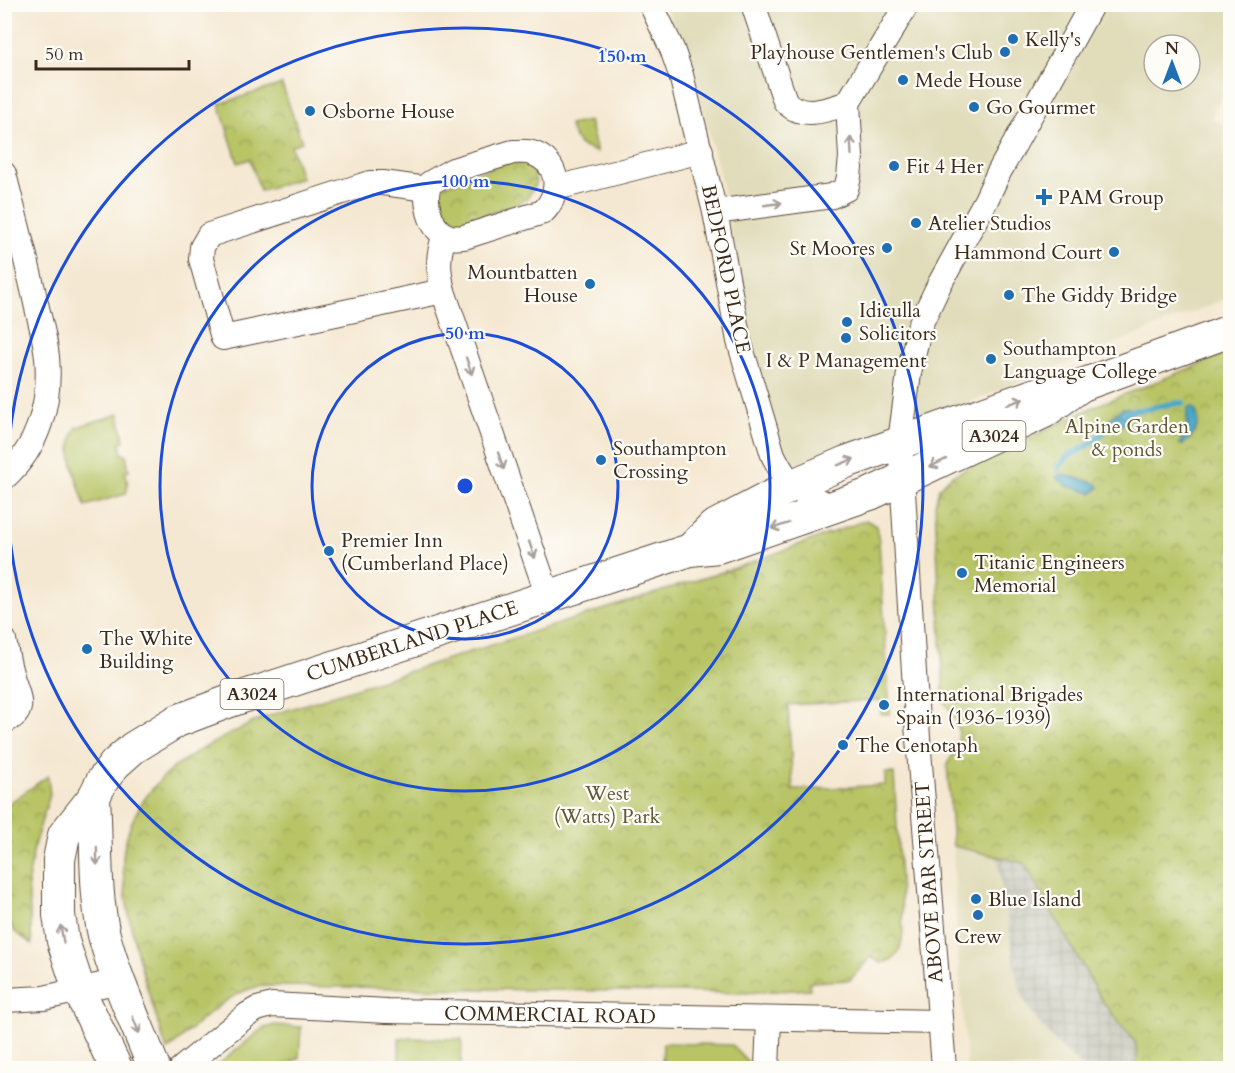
<svg xmlns="http://www.w3.org/2000/svg" width="1235" height="1073" font-family="Cardo,serif">
<defs>
<pattern id="industrial-grid" width="8" height="8" patternUnits="userSpaceOnUse" patternTransform="scale(1.5)"><rect width="8" height="8" fill="#c5c5b8"/><path d="M0 4h8M4 0v8" fill="none" stroke="#aaa99e"/></pattern>
<pattern id="park-crowns" width="20" height="18" patternUnits="userSpaceOnUse" patternTransform="scale(1.5)"><rect width="20" height="18" fill="#b8c466"/><path d="M2 6a3 3 0 1 1 6 0M12 15a3 3 0 1 1 6 0" fill="none" stroke="#979f53"/></pattern>
<pattern id="water-ripples" width="26" height="14" patternUnits="userSpaceOnUse" patternTransform="scale(1.5)"><rect width="26" height="14" fill="#48a7c7"/><path d="M2 4q2-2 4 0t4 0M15 11q2-2 4 0t4 0" fill="none" stroke="#3d88a1"/></pattern>
</defs>
<rect width="100%" height="100%" fill="#fdfcf7"/>
<filter id="ink" filterUnits="userSpaceOnUse"><feTurbulence type="fractalNoise" baseFrequency=".0167" numOctaves="2"/><feDisplacementMap in="SourceGraphic" scale="12" xChannelSelector="R" yChannelSelector="G"/><feConvolveMatrix kernelMatrix="1 2 1 2 8 2 1 2 1" color-interpolation-filters="sRGB"/></filter>
<filter id="wash" filterUnits="userSpaceOnUse"><feTurbulence type="fractalNoise" baseFrequency=".008" numOctaves="4" result="noise"/><feDisplacementMap in="SourceGraphic" scale="24" xChannelSelector="R" yChannelSelector="G"/><feGaussianBlur stdDeviation="1.35" result="paint"/><feColorMatrix in="noise" values="0 0 0 0 0 0 0 0 0 0 0 0 0 0 0 0 0 1.4 0 .05"/><feComposite in="paint" operator="in"/></filter>
<g filter="url(#wash)">
<rect width="100%" height="100%" fill="#f5e8d2"/>
<!-- built -->
<g fill="#e1dcba" fill-rule="evenodd">
<path d="M665 5H1230V81L1211 118 1230 128V297L978 399 797 464 780 445 753 345 718 166 691 68ZM1154 45H1190V81H1154Z"/>
<path d="M953 846 997 856 1015 967 1027 1006 1056 1043 1084 1068H967L958 956Z"/>
</g>
<!-- industrial -->
<path fill="url(#industrial-grid)" d="M997 856 1024 863 1031 873 1042 897 1103 1002 1136 1043 1138 1068H1084L1056 1043 1033 1016 1021 993 1015 967Z"/>
<!-- green -->
<g fill="#b8c466" stroke="#7a7742" stroke-width="1.5">
<path d="M589 121 597 152C578 146 576 144 569 125Z"/>
<path d="M119 414 124 441 120 442 122 454H126L129 471 125 472 128 484 126 494 85 506C79 484 62 448 77 427Z"/>
<path d="M275 1025 301 1027 299 1058 279 1068H214L262 1029Z"/>
<path d="M399 1038 462 1039 461 1068H399Z"/>
<path d="M663 1043 732 1045 752 1066V1068H662Z"/>
</g>
<!-- park -->
<g fill="url(#park-crowns)" stroke="#7a7742" stroke-width="1.5">
<path d="M282 84 302 142 291 146 301 178 260 191 250 159 238 163 219 104Z"/>
<path d="M514 160 528 165 534 174 536 183 527 199 516 205 461 222 448 220 439 210 435 199 440 187Z"/>
<path d="M1230 352V1068H1138L1136 1043 1103 1002 1024 863 953 846 947 764C964 741 962 723 944 702L935 504 939 488 951 476 1093 407Z"/>
<path d="M866 520 876 526 879 541 890 714H881L880 700 788 705 793 790 885 785V773H894L903 933C900 950 900 959 881 963L871 957 850 980 809 982 810 989 744 993 276 986C269 986 262 986 256 987 225 994 191 1030 167 1051 151 1000 133 950 126 897 125 883 122 869 123 856 126 826 142 797 164 776 191 751 229 735 262 718L744 565Z"/>
<path d="M48 776 50 795 35 842 28 881 32 944 15 932 5 916V806Z"/>
</g>
<!-- water -->
<g fill="url(#water-ripples)" stroke="#426872" stroke-width="1.5">
<path d="M1193 407C1204 419 1195 438 1182 445L1179 444C1182 438 1186 436 1187 429 1189 421 1185 415 1188 408Z"/>
<path d="M1123 408H1130L1133 411C1131 421 1121 427 1112 428L1108 425 1109 419Z"/>
<path d="M1060 474 1092 482 1097 484 1099 488 1093 493 1067 486 1056 477Z"/>
</g>
<g fill="none" stroke-linecap="round" stroke-linejoin="round">
<!-- stream -->
<g stroke="#48a7c7" stroke-width="6">
<path d="M1132 410C1149 411 1165 403 1183 403"/>
<path d="M1058 469 1067 457 1087 446 1110 427"/>
</g>
</g>
</g>
<g filter="url(#ink)">
<g fill="none" stroke-linecap="round" stroke-linejoin="round">
<!-- minor casing -->
<g stroke="#574639" stroke-width="26">
<g id="minor">
<path d="M651 4 672 49 681 75 715 212 739 341 773 455C788 486 802 498 835 506"/>
<path d="M753 4 785 101C801 120 827 110 848 103"/>
<path d="M513 152C519 152 527 151 532 153 560 162 562 193 543 212L464 237C458 238 451 238 445 235 429 227 423 197 430 183L453 170Z"/>
<path d="M4 174C14 214 25 254 34 294 38 315 45 336 47 357 51 402 39 447 4 478"/>
<path d="M556 188 701 151"/>
<path d="M427 189 383 183H370L209 235 202 247 201 259 223 338 443 291"/>
<path d="M715 212 832 196 846 189 849 177 851 157 848 103 907 4"/>
<path d="M445 235C437 255 438 270 443 291L548 596"/>
<path d="M4 640C6 651 8 663 11 673 15 691 31 712 4 721"/>
<path d="M4 1000 44 998 119 981"/>
<path d="M182 1068 247 1015 257 1009 272 1005 387 1011 940 1022"/>
<path d="M767 1068 769 1019"/>
<path d="M944 1068 918 738 900 442 909 373 920 325 939 285 986 200 998 174 1092 4"/>
</g>
</g>
<!-- major casing -->
<g stroke="#574639" stroke-width="34">
<g id="major">
<path d="M692 548 713 527 793 485 846 462 1039 393 1082 385 1230 331"/>
<path d="M94 797C97 842 94 891 104 935 116 981 137 1024 154 1068"/>
<path d="M116 1068 79 990 63 941 59 915V860L64 835 94 797 102 781 115 764 133 748 177 721 230 701 690 550 718 547 870 494 1044 412 1082 385"/>
</g>
</g>
<!-- minor -->
<use href="#minor" stroke="#fff" stroke-width="24"/>
<!-- major -->
<use href="#major" stroke="#fff" stroke-width="32"/>
</g>
<!-- one-way arrows -->
<defs><path id="oneway-shaft" d="M-6 0H5M1.5-3L5.5 0L1.5 3" fill="none" stroke-width="1.6" stroke-linecap="round" stroke-linejoin="round" transform="scale(1.5)"/></defs>
<g stroke="#a79f9a">
<use href="#oneway-shaft" transform="translate(851 146) rotate(-93)"/>
<use href="#oneway-shaft" transform="translate(773 204) rotate(-8)"/>
<use href="#oneway-shaft" transform="translate(469 366) rotate(71)"/>
<use href="#oneway-shaft" transform="translate(1015 402) rotate(-20)"/>
<use href="#oneway-shaft" transform="translate(501 461) rotate(71)"/>
<use href="#oneway-shaft" transform="translate(846 462) rotate(-22)"/>
<use href="#oneway-shaft" transform="translate(938 463) rotate(154)"/>
<use href="#oneway-shaft" transform="translate(780 526) rotate(161)"/>
<use href="#oneway-shaft" transform="translate(532 550) rotate(71)"/>
<use href="#oneway-shaft" transform="translate(97 856) rotate(89)"/>
<use href="#oneway-shaft" transform="translate(62 934) rotate(-100)"/>
<use href="#oneway-shaft" transform="translate(136 1025) rotate(68)"/>
</g>
</g>
<!-- distance rings -->
<g fill="none" stroke="#1d4ed8" stroke-width="3">
<circle cx="465" cy="486" r="153"/>
<circle cx="465" cy="486" r="305"/>
<circle cx="465" cy="486" r="458"/>
</g>
<!-- markers -->
<g fill="#1f6fb2" stroke="#fdfcf7" stroke-width="2">
<circle cx="1013" cy="39" r="6"/>
<circle cx="1005" cy="52" r="6"/>
<circle cx="903" cy="80" r="6"/>
<circle cx="974" cy="107" r="6"/>
<circle cx="310" cy="111" r="6"/>
<circle cx="894" cy="166" r="6"/>
<path d="M1041 188h6v6h6v6h-6v6h-6v-6h-6v-6h6z"/>
<circle cx="916" cy="223" r="6"/>
<circle cx="887" cy="248" r="6"/>
<circle cx="1114" cy="252" r="6"/>
<circle cx="590" cy="284" r="6"/>
<circle cx="1009" cy="295" r="6"/>
<circle cx="847" cy="322" r="6"/>
<circle cx="846" cy="338" r="6"/>
<circle cx="991" cy="359" r="6"/>
<circle cx="601" cy="460" r="6"/>
<circle cx="329" cy="551" r="6"/>
<circle cx="962" cy="573" r="6"/>
<circle cx="87" cy="649" r="6"/>
<circle cx="884" cy="705" r="6"/>
<circle cx="843" cy="745" r="6"/>
<circle cx="976" cy="899" r="6"/>
<circle cx="978" cy="915" r="6"/>
</g>
<g text-anchor="middle" dominant-baseline="central" stroke-width="4.5" stroke-linejoin="round" paint-order="stroke">
<!-- shield labels -->
<g fill="#fdfcf7" stroke="#75695f" stroke-width="1.5">
<rect x="962.5" y="421" width="63" height="30" rx="4.5"/>
<rect x="220.5" y="679" width="63" height="30" rx="4.5"/>
</g>
<g font-size="18" font-weight="bold" fill="#3b2a1e">
<text x="994" y="436">A3024</text>
<text x="252" y="694">A3024</text>
</g>
<!-- poi labels -->
<g font-size="20" fill="#3b2a1e" stroke="#fdfcf7" text-anchor="start">
<text x="1025" y="39">Kelly's</text>
<text x="993" y="52" text-anchor="end">Playhouse Gentlemen's Club</text>
<text x="915" y="80">Mede House</text>
<text x="986" y="107">Go Gourmet</text>
<text x="322" y="111">Osborne House</text>
<text x="906" y="166">Fit 4 Her</text>
<text x="1058" y="197">PAM Group</text>
<text x="928" y="223">Atelier Studios</text>
<text x="875" y="248" text-anchor="end">St Moores</text>
<text x="1102" y="252" text-anchor="end">Hammond Court</text>
<text x="578" y="272" text-anchor="end">Mountbatten<tspan x="578" dy="23">House</tspan></text>
<text x="1021" y="295">The Giddy Bridge</text>
<text x="859" y="310">Idiculla<tspan x="859" dy="23">Solicitors</tspan></text>
<text x="1003" y="348">Southampton<tspan x="1003" dy="23">Language College</tspan></text>
<text x="846" y="360" text-anchor="middle">I &amp; P Management</text>
<text x="613" y="448">Southampton<tspan x="613" dy="23">Crossing</tspan></text>
<text x="341" y="540">Premier Inn<tspan x="341" dy="23">(Cumberland Place)</tspan></text>
<text x="974" y="562">Titanic Engineers<tspan x="974" dy="23">Memorial</tspan></text>
<text x="99" y="638">The White<tspan x="99" dy="23">Building</tspan></text>
<text x="896" y="694">International Brigades<tspan x="896" dy="23">Spain (1936-1939)</tspan></text>
<text x="855" y="745">The Cenotaph</text>
<text x="988" y="899">Blue Island</text>
<text x="978" y="936" text-anchor="middle">Crew</text>
</g>
<!-- street labels -->
<g font-size="20" fill="#3b2a1e" stroke="#fdfcf7">
<text transform="translate(726 269) rotate(78)">BEDFORD PLACE</text>
<text transform="translate(412 641) rotate(-18)">CUMBERLAND PLACE</text>
<text transform="translate(929 882) rotate(-94)">ABOVE BAR STREET</text>
<text transform="translate(550 1015) rotate(1)">COMMERCIAL ROAD</text>
</g>
<!-- park labels -->
<g font-size="20" fill="#605834" stroke="#fdfcf7">
<text x="1127" y="426">Alpine Garden<tspan x="1127" dy="23">&amp; ponds</tspan></text>
<text x="607" y="793">West<tspan x="607" dy="23">(Watts) Park</tspan></text>
</g>
</g>
<circle cx="465" cy="486" r="9" fill="#1d4ed8" stroke="#fdfcf7" stroke-width="3"/>
<g font-size="18" text-anchor="middle" font-weight="bold" fill="#1d4ed8" stroke="#fdfcf7" stroke-width="4.5" stroke-linejoin="round" paint-order="stroke">
<text x="622" y="62">150 m</text>
<text x="465" y="187">100 m</text>
<text x="465" y="339">50 m</text>
</g>
<!-- margin -->
<rect width="1235" height="1073" fill="none" stroke="#fdfcf7" stroke-width="24"/>
<!-- north arrow -->
<g transform="translate(1172 63)"><circle r="28" fill="#fdfcf7" stroke="#afa8a0" stroke-width="1.5"/>
<path d="M0-4.5L10 22L0 15L-10 22Z" fill="#1f6fb2"/>
<text y="-9" font-size="16" font-weight="bold" text-anchor="middle" fill="#3b2a1e">N</text>
</g>
<!-- scale -->
<path d="M36 60v9h153v-9" fill="none" stroke="#3b2a1e" stroke-width="3"/>
<text x="45" y="60" font-size="18" fill="#3b2a1e" stroke="#fdfcf7" stroke-width="4.5" paint-order="stroke">50 m</text>
</svg>
